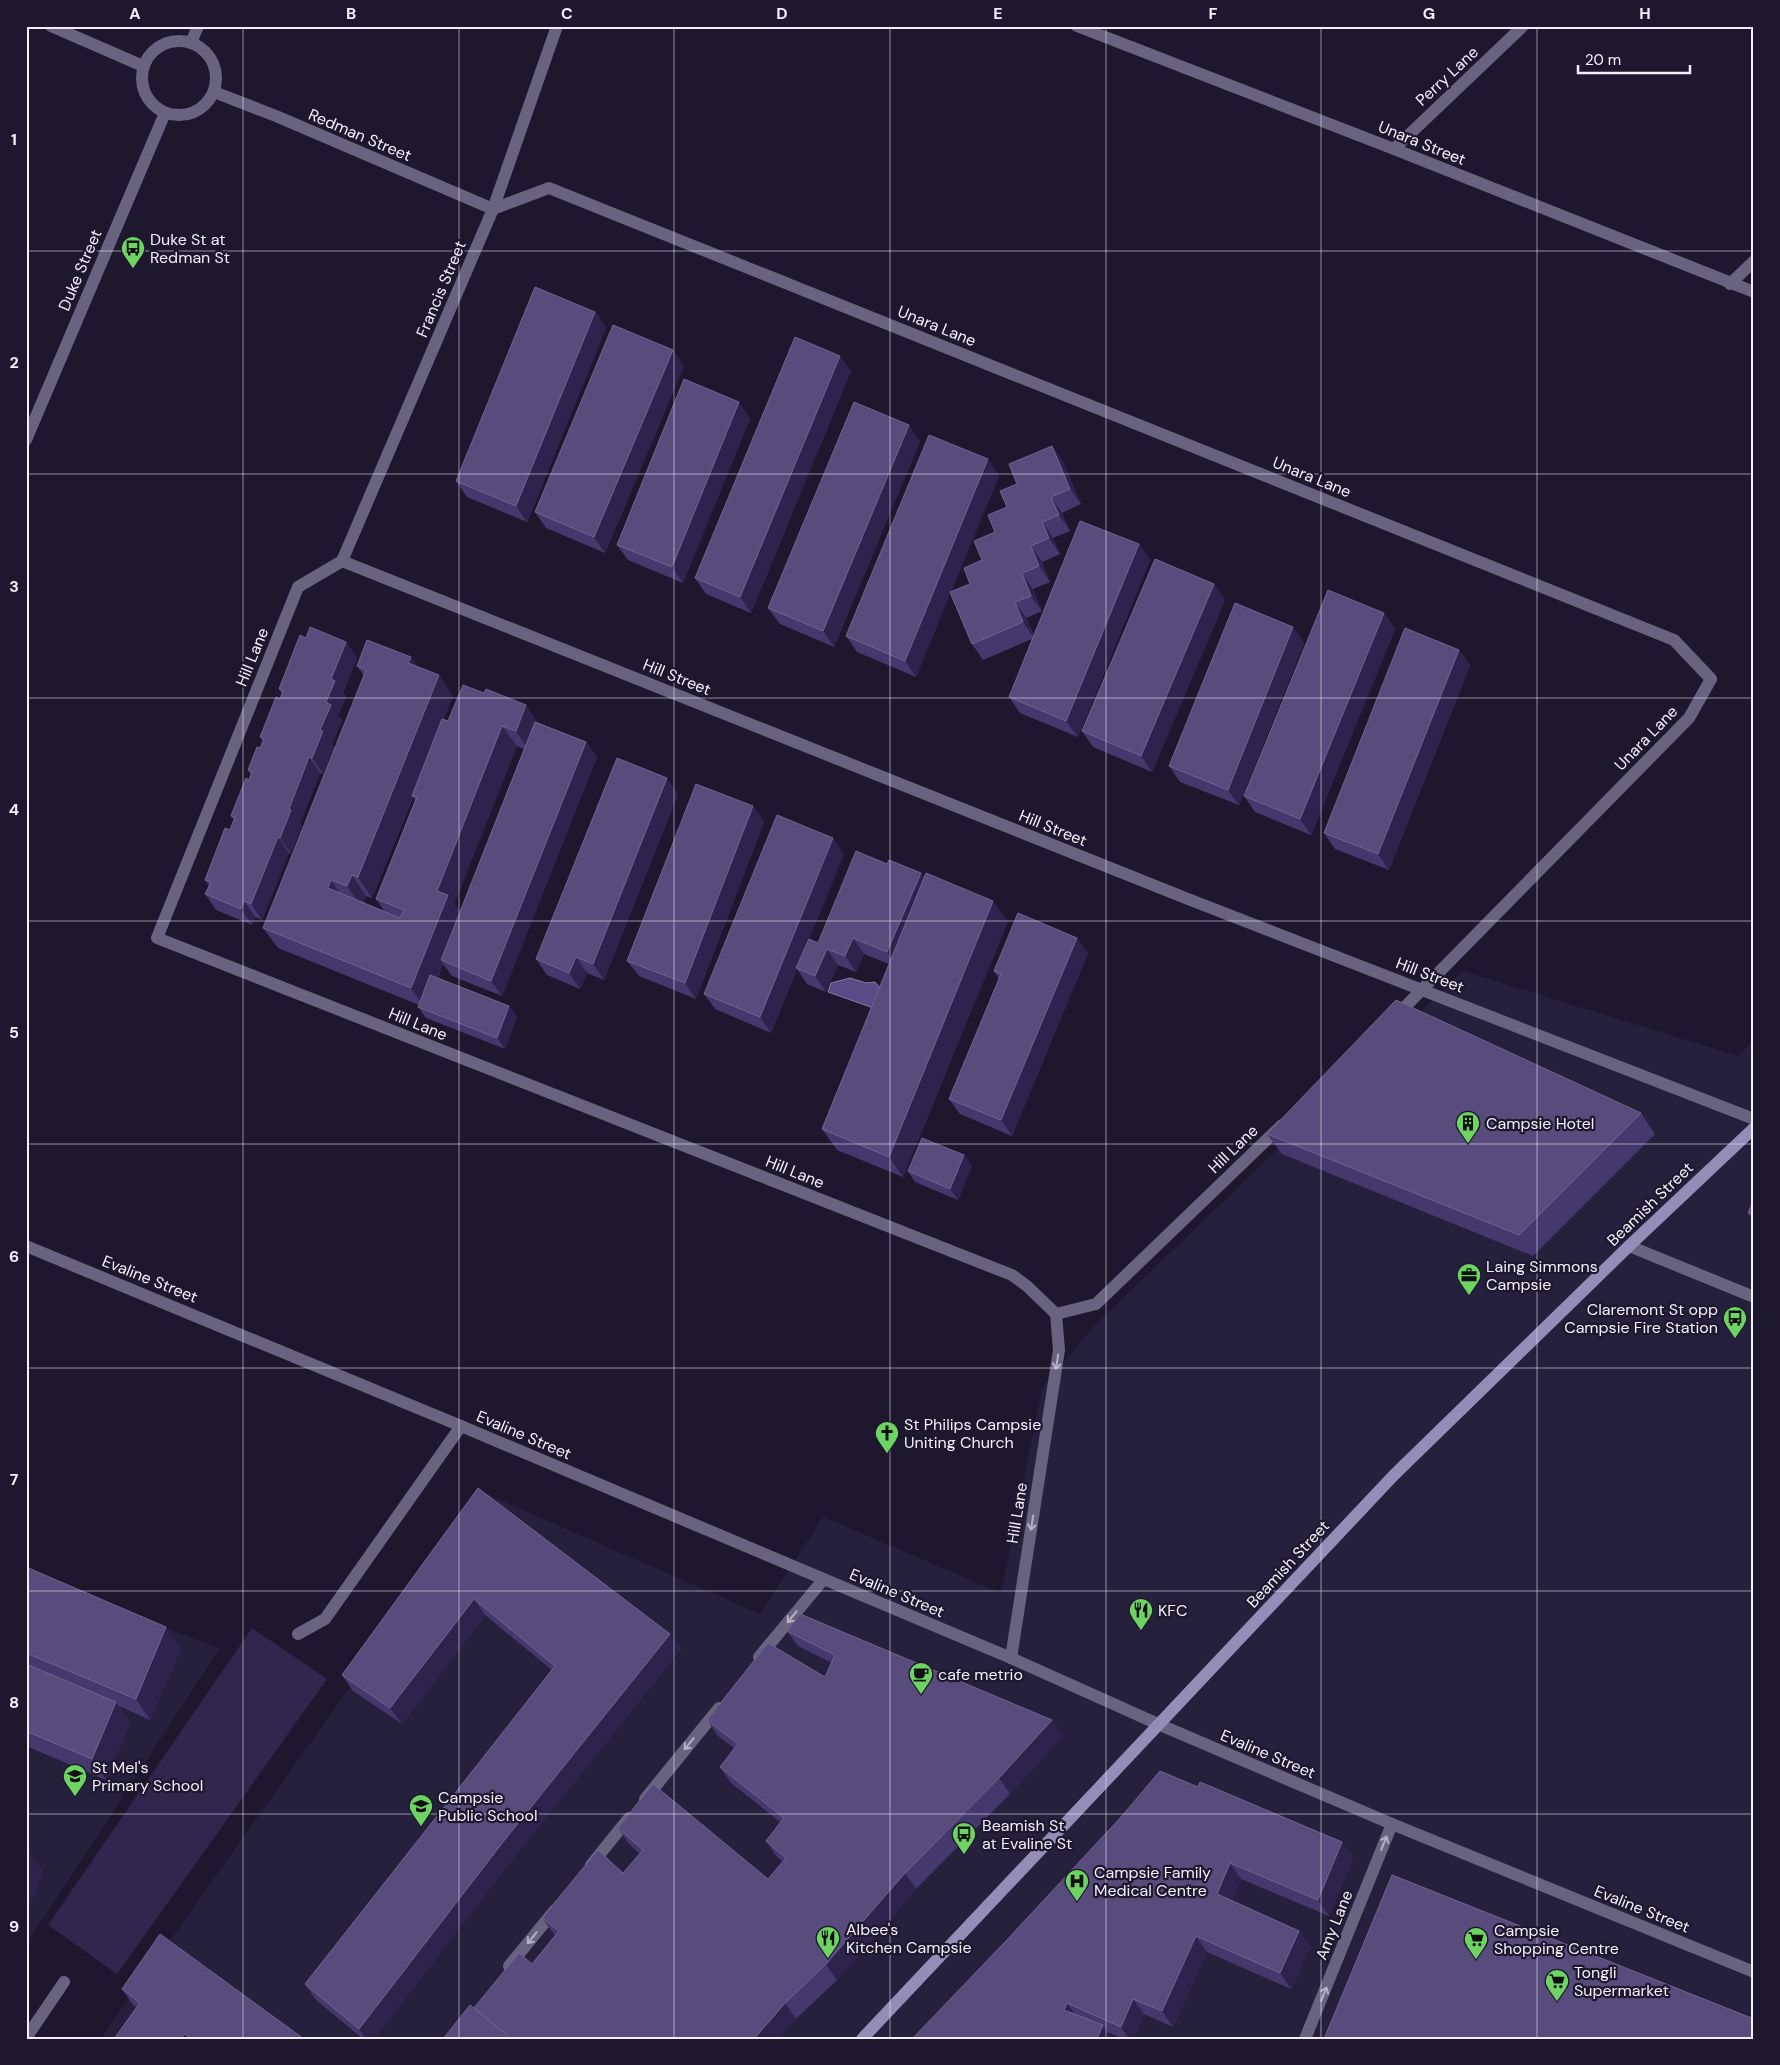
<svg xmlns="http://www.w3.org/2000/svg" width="1780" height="2065" font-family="'DM Sans',sans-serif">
<rect width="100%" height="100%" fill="#1d182e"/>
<!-- built -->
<g fill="#25203c">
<path d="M1463 971 1738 1056 1754 1041V2039H100L487 1494 760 1614 823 1517 1001 1593 1042 1389 1094 1326Z"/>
<path d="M26 1578 220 1648 26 1945Z"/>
</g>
<!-- green -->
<path fill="#2f274d" d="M252 1628 327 1679 117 1974 48 1925Z"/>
<!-- water -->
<path fill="#584b86" stroke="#867caa" d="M850 978 866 983 875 982 886 995 879 1010 828 992 831 983Z"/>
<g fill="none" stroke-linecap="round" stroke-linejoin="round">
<!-- service -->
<g stroke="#68647f" stroke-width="12">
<path d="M1394 149 1523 26"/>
<path d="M493 209 549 188 1674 640 1711 679 1689 718 1396 1016"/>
<path d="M493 209 557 26"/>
<path d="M342 561 298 587 157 938 1012 1275 1027 1286 1056 1314 1059 1350 1011 1658"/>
<path d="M1056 1314 1096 1304 1282 1125"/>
<path d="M298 1634 325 1619 461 1426"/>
<path d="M759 1657 823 1580"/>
<path d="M645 1799 719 1708"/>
<path d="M591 1865 629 1818"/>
<path d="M509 1966 555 1910"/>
<path d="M1305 2039 1392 1824"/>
</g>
<!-- minor -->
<g stroke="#68647f" stroke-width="12">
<path d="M51 26 143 66"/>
<path d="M1077 26 1394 149 1754 292"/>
<circle cx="179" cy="78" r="37"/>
<path d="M191 43 198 26"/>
<path d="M214 92 276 116 493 209 342 561 1188 899 1754 1119"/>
<path d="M1730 284 1754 261"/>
<path d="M26 440 165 113"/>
<path d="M1629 1246 1754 1297"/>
<path d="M26 2038 64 1982"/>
</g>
<!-- tertiary -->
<path stroke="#68647f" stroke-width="12" d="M26 1246 461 1426 1011 1658 1158 1724 1392 1824 1754 1972"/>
<!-- secondary -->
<path stroke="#948db8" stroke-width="12" d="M862 2039 1394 1475 1629 1246 1754 1128"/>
</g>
<!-- wall -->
<g fill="#45386d" fill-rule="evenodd">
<path d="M595 312 606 328 527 522 467 497 456 481Z"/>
<path d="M684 366 605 553 546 528 535 512Z"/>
<path d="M851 371 751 613 706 594 695 578Z"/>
<path d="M750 418 683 583 628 560 617 545Z"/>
<path d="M920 441 834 647 780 624 768 608Z"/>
<path d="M1052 446 1063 462 1081 504 1062 513 1070 531 1053 538 1060 554 1042 562 1050 582 1033 589 1042 611 1026 618 1034 636 1139 544 1150 560 1078 737 1020 713 1009 697 1032 639 983 660 972 644 950 593 916 677 857 652 846 636 999 475 951 592 970 584 1017 484Z"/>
<path d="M1214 584 1225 600 1152 772 1093 747 1082 731Z"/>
<path d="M1384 613 1395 629 1311 835 1255 812 1244 796Z"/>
<path d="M1293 627 1304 643 1239 805 1180 782 1169 766Z"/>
<path d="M306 638 346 642 357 658 343 693 346 697 338 716 342 720 332 744 334 747 323 774 320 773 300 823 302 826 291 853H289L262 920 255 917 252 925 216 910 205 894 209 886 205 880 234 820 231 816 251 775 248 770 263 741 260 737 282 694 279 689Z"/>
<path d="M1459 650 1470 665 1389 870 1335 849 1324 833Z"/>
<path d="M411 657 417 667 453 696 443 720 448 721 539 723 586 742 597 757 502 996 452 976 443 964 438 978 509 1006 517 1017 505 1049 426 1018 418 1007 419 1005 278 948 263 928 364 676 357 666ZM517 746 524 749 460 912 454 904ZM413 797 415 800 376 899 385 912 363 903 366 896 372 898Z"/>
<path d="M678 794 604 980 587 973 580 989 547 975 536 959Z"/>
<path d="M753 806 764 822 696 999 639 976 627 961Z"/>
<path d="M844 854 809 939 818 943 887 864 924 878 1008 921 903 1177 837 1150 822 1129 889 964 864 954 856 972 838 965 826 992 807 984 797 969 771 1033 715 1009 704 994Z"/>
<path d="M1077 938 1088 953 1012 1136 960 1114 949 1099 999 979 994 971Z"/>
<path d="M1641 1113 1655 1134 1533 1256 1282 1154 1267 1134Z"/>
<path d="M964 1155 972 1166 958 1200 915 1182 908 1171Z"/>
<path d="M1754 1199V1221L1748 1213Z"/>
<path d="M478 1488 670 1634 681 1649 514 1857 374 2039H363L316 2000 305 1984 552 1670 485 1615 402 1724 353 1691 342 1675Z"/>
<path d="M26 1567 181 1648 150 1720 119 1706 130 1723 106 1780 26 1746Z"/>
<path d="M787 1631 1052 1720 1063 1736 1010 1794 916 1889 837 1980 796 2019 474 2008 532 1964 555 1935 553 1933 542 1918 623 1873 640 1854 629 1844 618 1828 768 1879 783 1862 777 1857 766 1841 780 1822 731 1783 720 1767 734 1748 718 1736 707 1720 825 1677 832 1663 798 1646Z"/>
<path d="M1198 1787 1342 1842 1353 1858 1329 1916 1241 1879 1232 1900 1299 1931 1310 1947 1291 1989 1207 1952 1173 2027 1144 2014 1134 2039H1123L1107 2032 1112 2039H912Z"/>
<path d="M122 1989 304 2039H114L136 2007 133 2005Z"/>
</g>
<!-- shaded-wall -->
<g fill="#2d234d">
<path d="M595 312 606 328 527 522 516 506Z"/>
<path d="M673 350 684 366 605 553 594 537Z"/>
<path d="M840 356 851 371 751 613 740 597Z"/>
<path d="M739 402 750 418 683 583 672 567Z"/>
<path d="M909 425 920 441 834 647 823 631Z"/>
<path d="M1052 446 1063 462 1081 504 1070 489Z"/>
<path d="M988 459 999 475 916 677 905 661Z"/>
<path d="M1051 497 1062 513 1070 531 1059 515Z"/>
<path d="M1042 522 1053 538 1060 554 1049 538Z"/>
<path d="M1139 544 1150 560 1078 737 1066 721Z"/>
<path d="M1031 546 1042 562 1050 582 1039 566Z"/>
<path d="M1022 573 1033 589 1042 611 1031 596Z"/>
<path d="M1214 584 1225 600 1152 772 1141 756Z"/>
<path d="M1015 602 1026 618 1034 638 1023 622Z"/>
<path d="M1384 613 1395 629 1311 835 1300 819Z"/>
<path d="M1293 627 1304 643 1239 805 1228 790Z"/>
<path d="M346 642 357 658 343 693 346 697 338 716 342 720 332 744 334 747 323 774 312 758 320 730 331 679Z"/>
<path d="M1459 650 1470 665 1389 870 1378 854Z"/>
<path d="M411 657 425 678 408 663Z"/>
<path d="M439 675 453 696 372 898 358 877Z"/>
<path d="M526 705 540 726 530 752 516 731Z"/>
<path d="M502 726 517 746 454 904 462 916 441 960 443 964 425 1008 411 988 437 891Z"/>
<path d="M586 742 597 757 502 996 491 981Z"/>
<path d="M309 757 320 773 300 823 302 826 291 853 280 838 289 809Z"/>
<path d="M667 778 678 794 604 980 593 964Z"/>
<path d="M753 806 764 822 696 999 685 983Z"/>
<path d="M278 837 289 853 262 920 251 904Z"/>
<path d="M833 838 844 854 771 1033 760 1017Z"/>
<path d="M921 873 932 889 898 968 887 952Z"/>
<path d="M352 875 366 896 362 907 347 886Z"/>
<path d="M331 880 345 901 328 888Z"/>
<path d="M244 901 255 917 252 925 241 909Z"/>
<path d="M993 901 1008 921 903 1177 889 1157Z"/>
<path d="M853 938 864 954 856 972 845 956Z"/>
<path d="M1077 938 1088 953 1012 1136 1001 1120Z"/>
<path d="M827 949 838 965 826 992 815 976Z"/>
<path d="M576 957 587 973 580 989 569 973Z"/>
<path d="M509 1006 517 1017 505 1049 497 1038Z"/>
<path d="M964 1155 972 1166 958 1200 950 1189Z"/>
<path d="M474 1599 485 1615 402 1724 390 1708Z"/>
<path d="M166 1627 181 1648 150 1720 136 1699Z"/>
<path d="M670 1634 681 1649 514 1857 374 2039H366L359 2029 503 1842Z"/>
<path d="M116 1702 130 1723 106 1780 92 1759Z"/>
<path d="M1052 1720 1063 1736 1010 1794 999 1778Z"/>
<path d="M1342 1842 1353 1858 1329 1916 1318 1900Z"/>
<path d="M26 1845 29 1852 44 1872 26 1913Z"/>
<path d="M1230 1863 1241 1879 1229 1909 1217 1894Z"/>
<path d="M905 1873 916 1889 837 1980 826 1964Z"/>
<path d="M1299 1931 1310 1947 1291 1989 1280 1973Z"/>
<path d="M1196 1936 1207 1952 1173 2027 1162 2011Z"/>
<path d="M1133 1999 1144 2014 1134 2039H1129L1121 2027Z"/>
<path d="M785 2003 796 2019 779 2039H754Z"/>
<path d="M1067 2003 1078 2019 1064 2010Z"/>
<path d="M1103 2025 1112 2039H1097Z"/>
<path d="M185 2034 188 2039H181Z"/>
</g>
<!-- building -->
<g fill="#584c7c" stroke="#706590">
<path d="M535 287 595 312 516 506 456 481Z"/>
<path d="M613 325 673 350 594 537 535 512Z"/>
<path d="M795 337 840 356 740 597 695 578Z"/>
<path d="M684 379 739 402 672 567 617 545Z"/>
<path d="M854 402 909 425 823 631 768 608Z"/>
<path d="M929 435 988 459 905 661 846 636Z"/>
<path d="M1052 446 1070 489 1051 497 1059 515 1042 522 1049 538 1031 546 1039 566 1022 573 1031 596 1015 602 1023 622 972 644 950 592 970 584 964 568 982 560 974 541 995 532 988 515 1007 507 1000 491 1017 484 1009 464Z"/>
<path d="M1080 521 1139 544 1066 721 1009 697Z"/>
<path d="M1155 559 1214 584 1141 756 1082 731Z"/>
<path d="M1328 590 1384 613 1300 819 1244 796Z"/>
<path d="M1235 603 1293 627 1228 790 1169 766Z"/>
<path d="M310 627 346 642 331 679 335 681 326 702 331 705 320 730 323 731 312 758 309 757 289 809 291 810 280 838 278 837 251 904 244 901 241 909 205 894 211 882 205 880 225 828 230 830 235 817 231 816 246 778 249 780 252 772 248 770 257 747 260 748 264 739 260 737 276 697 280 699 283 691 279 689 300 635 306 638Z"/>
<path d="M1405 628 1459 650 1378 854 1324 833Z"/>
<path d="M367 640 411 657 408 663 439 675 358 877 352 875 347 886 331 880 328 888 400 918 404 910 376 899 417 797 412 796 442 719 448 721 463 685 484 693 486 689 526 705 516 731 502 726 437 891 448 895 411 988 263 928 366 670 357 666Z"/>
<path d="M535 722 586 742 491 981 441 960Z"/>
<path d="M617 758 667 778 593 964 576 957 569 973 536 959Z"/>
<path d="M696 784 753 806 685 983 627 961Z"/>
<path d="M777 815 833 838 760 1017 704 994Z"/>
<path d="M856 851 887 864 889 860 921 873 887 952 853 938 845 956 827 949 815 976 796 968 809 939 818 943Z"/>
<path d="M926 873 993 901 889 1157 822 1129Z"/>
<path d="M1018 913 1077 938 1001 1120 949 1099 1001 974 994 971Z"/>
<path d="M430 975 509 1006 497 1038 418 1007Z"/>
<path d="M1396 1000 1641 1113 1519 1235 1267 1134Z"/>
<path d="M922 1138 964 1155 950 1189 908 1171Z"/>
<path d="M1754 1199V1215L1748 1213Z"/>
<path d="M478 1488 670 1634 503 1842 359 2029 305 1984 555 1666 474 1599 390 1708 342 1675Z"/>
<path d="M26 1567 166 1627 136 1699 26 1653Z"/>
<path d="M800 1614 1052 1720 999 1778 905 1873 826 1964 785 2003 754 2039H512L474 2008 519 1953 532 1964 559 1931 542 1918 598 1850 623 1873 643 1850 618 1828 653 1784 768 1879 786 1858 766 1841 784 1818 720 1767 738 1744 707 1720 768 1643 825 1677 835 1655 787 1631Z"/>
<path d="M26 1664 116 1702 92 1759 26 1731Z"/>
<path d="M1160 1771 1198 1787 1200 1782 1342 1842 1318 1900 1230 1863 1217 1894 1299 1931 1280 1973 1196 1936 1162 2011 1133 1999 1121 2027 1067 2003 1064 2010 1103 2025 1097 2039H912L1004 1943 1121 1817Z"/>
<path d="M26 1850 29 1852 26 1859Z"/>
<path d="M1392 1875 1754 2019V2039H1324Z"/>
<path d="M160 1934 304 2039H192L185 2034 181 2039H114L140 2003 122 1989Z"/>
<path d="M470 2005 512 2039H443Z"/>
</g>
<!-- one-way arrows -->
<defs><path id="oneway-shaft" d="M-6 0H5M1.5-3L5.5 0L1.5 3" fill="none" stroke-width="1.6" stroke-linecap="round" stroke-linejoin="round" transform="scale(1.25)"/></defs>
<g stroke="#b4b1c4">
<use href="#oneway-shaft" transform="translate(1057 1362) rotate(99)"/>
<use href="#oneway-shaft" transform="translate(1032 1523) rotate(99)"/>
<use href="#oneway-shaft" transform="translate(792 1617) rotate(129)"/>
<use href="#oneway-shaft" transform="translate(689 1744) rotate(129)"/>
<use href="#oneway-shaft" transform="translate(1384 1843) rotate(-68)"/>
<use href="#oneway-shaft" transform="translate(532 1938) rotate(129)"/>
<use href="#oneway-shaft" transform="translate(1324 1994) rotate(-68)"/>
</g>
<!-- grid -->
<path fill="none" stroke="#f2f0fd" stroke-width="1" stroke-opacity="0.55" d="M243 26V2039M459 26V2039M674 26V2039M890 26V2039M1106 26V2039M1321 26V2039M1537 26V2039M26 251H1754M26 474H1754M26 698H1754M26 921H1754M26 1144H1754M26 1368H1754M26 1591H1754M26 1814H1754"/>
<!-- icons -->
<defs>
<g id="bus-pin" transform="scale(1.25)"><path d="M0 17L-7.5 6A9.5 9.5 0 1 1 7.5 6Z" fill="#6dd361" stroke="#1d182e"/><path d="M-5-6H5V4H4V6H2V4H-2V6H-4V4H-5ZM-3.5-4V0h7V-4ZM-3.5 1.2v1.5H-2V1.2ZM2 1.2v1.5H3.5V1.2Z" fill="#111"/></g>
<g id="building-pin" transform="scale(1.25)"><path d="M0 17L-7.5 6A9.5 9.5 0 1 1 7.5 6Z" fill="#6dd361" stroke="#1d182e"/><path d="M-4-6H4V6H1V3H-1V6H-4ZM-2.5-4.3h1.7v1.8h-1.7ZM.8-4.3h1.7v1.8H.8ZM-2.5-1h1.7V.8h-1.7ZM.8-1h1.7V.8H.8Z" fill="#111"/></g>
<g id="office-pin" transform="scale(1.25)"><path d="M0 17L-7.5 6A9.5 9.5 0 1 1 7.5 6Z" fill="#6dd361" stroke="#1d182e"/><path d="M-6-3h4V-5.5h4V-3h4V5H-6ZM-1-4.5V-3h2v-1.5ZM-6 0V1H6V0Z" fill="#111"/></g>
<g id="church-pin" transform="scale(1.25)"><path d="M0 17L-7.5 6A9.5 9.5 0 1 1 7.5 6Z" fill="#6dd361" stroke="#1d182e"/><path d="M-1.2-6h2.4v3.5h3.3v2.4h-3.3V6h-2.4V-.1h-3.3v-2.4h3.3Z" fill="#111"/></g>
<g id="restaurant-pin" transform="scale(1.25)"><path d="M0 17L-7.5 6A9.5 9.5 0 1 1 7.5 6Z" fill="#6dd361" stroke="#1d182e"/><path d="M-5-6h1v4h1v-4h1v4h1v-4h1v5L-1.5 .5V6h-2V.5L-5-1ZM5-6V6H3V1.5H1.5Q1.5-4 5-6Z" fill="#111"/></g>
<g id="cafe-pin" transform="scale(1.25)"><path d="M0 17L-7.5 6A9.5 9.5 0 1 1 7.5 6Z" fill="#6dd361" stroke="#1d182e"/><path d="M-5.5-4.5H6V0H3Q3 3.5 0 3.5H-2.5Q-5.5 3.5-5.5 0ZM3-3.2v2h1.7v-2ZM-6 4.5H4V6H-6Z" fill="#111"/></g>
<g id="school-pin" transform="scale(1.25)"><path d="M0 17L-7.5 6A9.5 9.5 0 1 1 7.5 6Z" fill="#6dd361" stroke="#1d182e"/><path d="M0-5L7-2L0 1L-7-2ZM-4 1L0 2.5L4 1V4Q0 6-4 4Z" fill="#111"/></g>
<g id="hospital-pin" transform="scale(1.25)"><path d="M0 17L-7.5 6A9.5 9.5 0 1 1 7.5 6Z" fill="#6dd361" stroke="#1d182e"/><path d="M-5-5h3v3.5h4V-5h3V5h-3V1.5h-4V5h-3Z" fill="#111"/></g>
<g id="supermarket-pin" transform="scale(1.25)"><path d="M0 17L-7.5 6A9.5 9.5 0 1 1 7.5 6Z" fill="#6dd361" stroke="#1d182e"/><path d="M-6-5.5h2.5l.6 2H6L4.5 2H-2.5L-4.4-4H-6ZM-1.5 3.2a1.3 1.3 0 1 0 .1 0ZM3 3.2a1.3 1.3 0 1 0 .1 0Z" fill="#111"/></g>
</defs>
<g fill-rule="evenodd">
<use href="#bus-pin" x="133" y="248"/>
<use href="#building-pin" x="1468" y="1123"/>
<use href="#office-pin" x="1469" y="1275"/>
<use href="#bus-pin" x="1735" y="1318"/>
<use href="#church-pin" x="887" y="1433"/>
<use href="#restaurant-pin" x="1141" y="1610"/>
<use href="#cafe-pin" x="921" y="1674"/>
<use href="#school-pin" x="75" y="1776"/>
<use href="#school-pin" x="421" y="1806"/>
<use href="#bus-pin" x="964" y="1834"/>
<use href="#hospital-pin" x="1077" y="1881"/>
<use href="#restaurant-pin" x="828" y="1938"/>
<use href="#supermarket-pin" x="1476" y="1939"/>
<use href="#supermarket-pin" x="1557" y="1981"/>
</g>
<g text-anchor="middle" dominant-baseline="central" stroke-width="4.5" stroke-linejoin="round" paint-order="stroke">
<!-- street labels -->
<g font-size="16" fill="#f2f0fd" stroke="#1d182e">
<text transform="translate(1447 76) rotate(-43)">Perry Lane</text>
<text transform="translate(360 135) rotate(23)">Redman Street</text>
<text transform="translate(1422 143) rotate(22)">Unara Street</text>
<text transform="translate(80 270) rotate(-67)">Duke Street</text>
<text transform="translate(441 289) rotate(-67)">Francis Street</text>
<text transform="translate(937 326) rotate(22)">Unara Lane</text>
<text transform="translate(1312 477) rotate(22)">Unara Lane</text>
<text transform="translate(252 657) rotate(-68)">Hill Lane</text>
<text transform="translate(677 677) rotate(22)">Hill Street</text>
<text transform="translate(1646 738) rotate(-46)">Unara Lane</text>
<text transform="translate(1053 828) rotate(22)">Hill Street</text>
<text transform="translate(1430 975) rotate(21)">Hill Street</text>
<text transform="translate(418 1024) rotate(22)">Hill Lane</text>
<text transform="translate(1233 1149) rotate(-44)">Hill Lane</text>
<text transform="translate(795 1172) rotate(22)">Hill Lane</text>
<text transform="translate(1650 1204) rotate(-44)">Beamish Street</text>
<text transform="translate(150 1279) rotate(22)">Evaline Street</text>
<text transform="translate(524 1435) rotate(23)">Evaline Street</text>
<text transform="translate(1017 1513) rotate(-81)">Hill Lane</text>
<text transform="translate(1288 1564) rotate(-47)">Beamish Street</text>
<text transform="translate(897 1593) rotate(23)">Evaline Street</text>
<text transform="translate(1268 1754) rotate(23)">Evaline Street</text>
<text transform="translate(1642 1909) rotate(22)">Evaline Street</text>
<text transform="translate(1334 1925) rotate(-68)">Amy Lane</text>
</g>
<!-- poi labels -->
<g font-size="16" fill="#f2f0fd" stroke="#1d182e" text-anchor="start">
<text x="150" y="239">Duke St at<tspan x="150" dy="18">Redman St</tspan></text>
<text x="1486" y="1123">Campsie Hotel</text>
<text x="1486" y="1266">Laing Simmons<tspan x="1486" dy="18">Campsie</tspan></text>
<text x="1718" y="1309" text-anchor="end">Claremont St opp<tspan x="1718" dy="18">Campsie Fire Station</tspan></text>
<text x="904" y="1424">St Philips Campsie<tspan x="904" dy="18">Uniting Church</tspan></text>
<text x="1158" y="1610">KFC</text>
<text x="938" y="1674">cafe metrio</text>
<text x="92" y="1767">St Mel's<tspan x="92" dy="18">Primary School</tspan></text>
<text x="438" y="1797">Campsie<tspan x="438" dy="18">Public School</tspan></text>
<text x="982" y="1825">Beamish St<tspan x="982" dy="18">at Evaline St</tspan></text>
<text x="1094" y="1872">Campsie Family<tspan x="1094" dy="18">Medical Centre</tspan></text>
<text x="846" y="1929">Albee's<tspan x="846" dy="18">Kitchen Campsie</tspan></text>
<text x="1494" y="1930">Campsie<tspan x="1494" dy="18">Shopping Centre</tspan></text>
<text x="1574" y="1972">Tongli<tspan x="1574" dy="18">Supermarket</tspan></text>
</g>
</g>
<!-- border -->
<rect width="1780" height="2065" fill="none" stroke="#1d182e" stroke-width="55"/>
<!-- scale -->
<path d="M1578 65v8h112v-8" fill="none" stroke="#f2f0fd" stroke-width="2.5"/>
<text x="1585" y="65" font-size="15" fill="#f2f0fd" stroke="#1d182e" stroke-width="4" paint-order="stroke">20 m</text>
<rect x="28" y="28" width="1724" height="2010" fill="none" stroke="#f2f0fd" stroke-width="2"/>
<g font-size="16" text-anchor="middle" font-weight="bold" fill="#f2f0fd">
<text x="135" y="19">A</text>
<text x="351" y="19">B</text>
<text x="567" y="19">C</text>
<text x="782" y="19">D</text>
<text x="998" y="19">E</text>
<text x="1213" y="19">F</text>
<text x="1429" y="19">G</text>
<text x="1645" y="19">H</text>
<text x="14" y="145">1</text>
<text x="14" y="368">2</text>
<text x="14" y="592">3</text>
<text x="14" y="815">4</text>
<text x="14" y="1038">5</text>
<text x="14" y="1262">6</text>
<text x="14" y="1485">7</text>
<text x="14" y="1708">8</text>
<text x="14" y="1932">9</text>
</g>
</svg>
